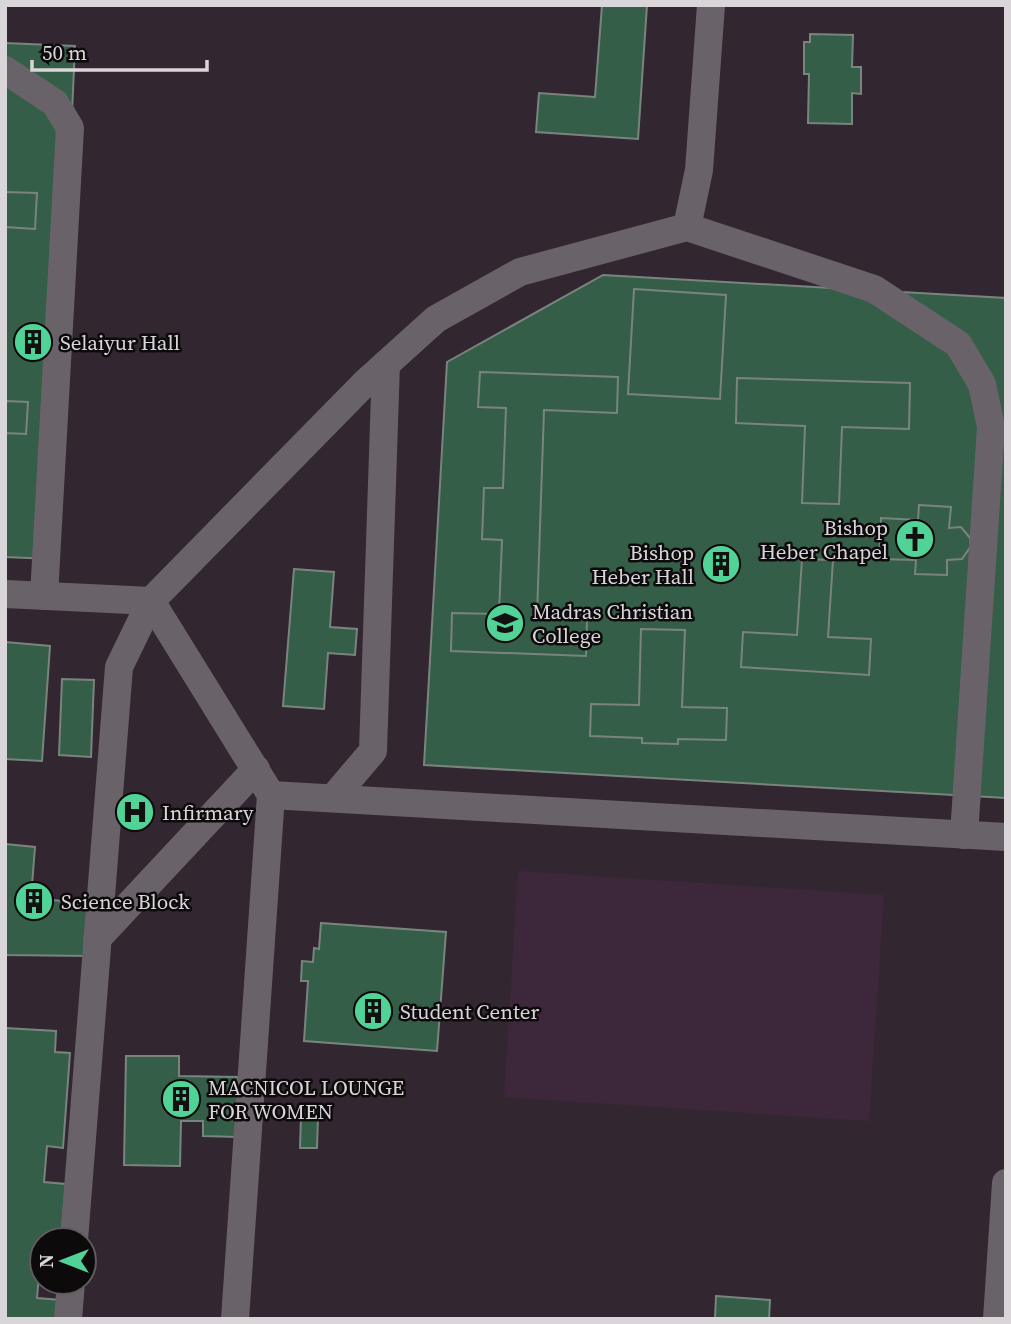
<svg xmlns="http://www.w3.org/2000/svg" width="1011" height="1324" font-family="'Source Serif 4',serif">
<rect width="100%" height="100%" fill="#251f25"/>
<!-- built -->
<path fill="#322731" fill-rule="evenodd" d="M5 5H1006V1319H5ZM42 1240H84V1282H42Z"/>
<!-- green -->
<path fill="#3d283b" d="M518 871 884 895 869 1121 504 1097Z"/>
<!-- building -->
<g fill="#345e48" stroke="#7a847e" stroke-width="2">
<path d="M602 5H647L638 139 536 132 539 93 595 97Z"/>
<path d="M810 34 853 35 852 67H861V94L852 93V124L808 123 809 74H804V42H810Z"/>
<path d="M5 43 75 46 52 559 5 557Z"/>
<path d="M5 192 37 193 35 229 5 227Z"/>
<path d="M603 275 1006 298V798L424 765 447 362Z"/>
<path d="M634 289 726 295 720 399 628 394Z"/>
<path d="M480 372 618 377 617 413 544 410 537 615 587 617 586 656 451 651 452 613 499 614 502 540 482 539 484 488H503L506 408 478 407Z"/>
<path d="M737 378 910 383 909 429 842 427 839 504 802 503 805 426 736 423Z"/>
<path d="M5 401 28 402 26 434 5 433Z"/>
<path d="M919 505 951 507 949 528 961 527 970 538 971 546 962 559 947 560V575L915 574 916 560 879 559 881 518 918 520Z"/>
<path d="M802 559 833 560 828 637 871 639 869 675 741 667 743 632 797 635Z"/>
<path d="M294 569 334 572 330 627 357 629 355 655 328 653 324 709 283 706Z"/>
<path d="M641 629 685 630 682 707 727 708 726 740 678 739V744L642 743V738L590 736 591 704 639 705Z"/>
<path d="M5 642 50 646 42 761 5 759Z"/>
<path d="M62 679 94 680 91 757 59 755Z"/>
<path d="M5 844 35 847 31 898 94 904 90 956 5 955Z"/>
<path d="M321 923 446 932 437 1051 304 1041 308 981H301L302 961 313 962 314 948 319 949Z"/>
<path d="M5 1028 56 1031 55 1052 70 1053 63 1148 47 1146 44 1182 66 1184 61 1240H42L37 1298 61 1300 59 1319H5Z"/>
<path d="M126 1056H179V1076L238 1077 237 1137 203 1136V1121H181L180 1166 124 1165Z"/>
<path d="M301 1117H318L317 1148H300Z"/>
<path d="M716 1296 770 1300 769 1319H715Z"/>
</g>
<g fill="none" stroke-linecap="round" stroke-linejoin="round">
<!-- minor -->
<g stroke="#6a6269" stroke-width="28">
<path d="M5 70 55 103 70 128 44 596"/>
<path d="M687 227 874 289 958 344 982 384 991 427 964 835"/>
<path d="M5 594 151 601 271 795 235 1319"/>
<path d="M271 795 1006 837"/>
<path d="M333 798 373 751 386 364"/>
<path d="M97 939 256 769"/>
<path d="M74 1240 119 667 151 601 364 384 436 319 520 272 687 227 699 170 711 5"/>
<path d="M68 1319 71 1282"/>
<path d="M997 1319 1006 1183"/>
</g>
</g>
<!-- icons -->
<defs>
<g id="building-disc" transform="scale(2.0125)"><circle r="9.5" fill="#51d398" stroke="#0d0a0c"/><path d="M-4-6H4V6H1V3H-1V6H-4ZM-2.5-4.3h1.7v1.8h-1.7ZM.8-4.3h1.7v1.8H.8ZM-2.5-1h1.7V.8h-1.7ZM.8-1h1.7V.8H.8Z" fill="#111"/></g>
<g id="church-disc" transform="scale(2.0125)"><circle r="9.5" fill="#51d398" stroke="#0d0a0c"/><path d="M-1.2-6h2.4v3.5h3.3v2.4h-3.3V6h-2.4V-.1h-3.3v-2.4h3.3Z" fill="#111"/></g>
<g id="university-disc" transform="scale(2.0125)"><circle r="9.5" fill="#51d398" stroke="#0d0a0c"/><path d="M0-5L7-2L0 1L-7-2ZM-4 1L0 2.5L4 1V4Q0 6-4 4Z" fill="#111"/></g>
<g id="hospital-disc" transform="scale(2.0125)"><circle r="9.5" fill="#51d398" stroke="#0d0a0c"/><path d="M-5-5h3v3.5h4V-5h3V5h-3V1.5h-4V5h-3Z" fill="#111"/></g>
</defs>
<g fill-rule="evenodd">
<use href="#building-disc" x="33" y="342"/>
<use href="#church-disc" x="915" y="539"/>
<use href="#building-disc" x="721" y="564"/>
<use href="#university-disc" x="505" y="623"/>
<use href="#hospital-disc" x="135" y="812"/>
<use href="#building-disc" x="34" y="901"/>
<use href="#building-disc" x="373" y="1011"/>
<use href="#building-disc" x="181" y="1099"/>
</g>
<g text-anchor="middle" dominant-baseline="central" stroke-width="5" stroke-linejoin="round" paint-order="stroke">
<!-- poi labels -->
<g font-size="21" fill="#dad5d9" stroke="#0d0a0c" text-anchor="start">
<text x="60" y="342">Selaiyur Hall</text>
<text x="888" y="527" text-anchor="end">Bishop<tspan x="888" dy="24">Heber Chapel</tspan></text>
<text x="694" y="552" text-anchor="end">Bishop<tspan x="694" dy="24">Heber Hall</tspan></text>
<text x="532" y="611">Madras Christian<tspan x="532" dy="24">College</tspan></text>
<text x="162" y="812">Infirmary</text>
<text x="61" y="901">Science Block</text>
<text x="400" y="1011">Student Center</text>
<text x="208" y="1087">MACNICOL LOUNGE<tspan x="208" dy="24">FOR WOMEN</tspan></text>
</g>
</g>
<!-- border -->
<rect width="1011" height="1324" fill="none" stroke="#dad5d9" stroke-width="14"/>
<!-- north arrow -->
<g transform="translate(63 1261) rotate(270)"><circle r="33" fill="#0d0a0c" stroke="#5f5b5e" stroke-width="2"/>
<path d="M0-5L12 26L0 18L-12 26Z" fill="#51d398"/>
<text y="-10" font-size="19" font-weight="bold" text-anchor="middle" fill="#dad5d9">N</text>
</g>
<!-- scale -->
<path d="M32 60v10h175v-10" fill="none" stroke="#dad5d9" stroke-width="3.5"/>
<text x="42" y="60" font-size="21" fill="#dad5d9" stroke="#0d0a0c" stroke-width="5" paint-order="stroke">50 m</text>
</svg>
